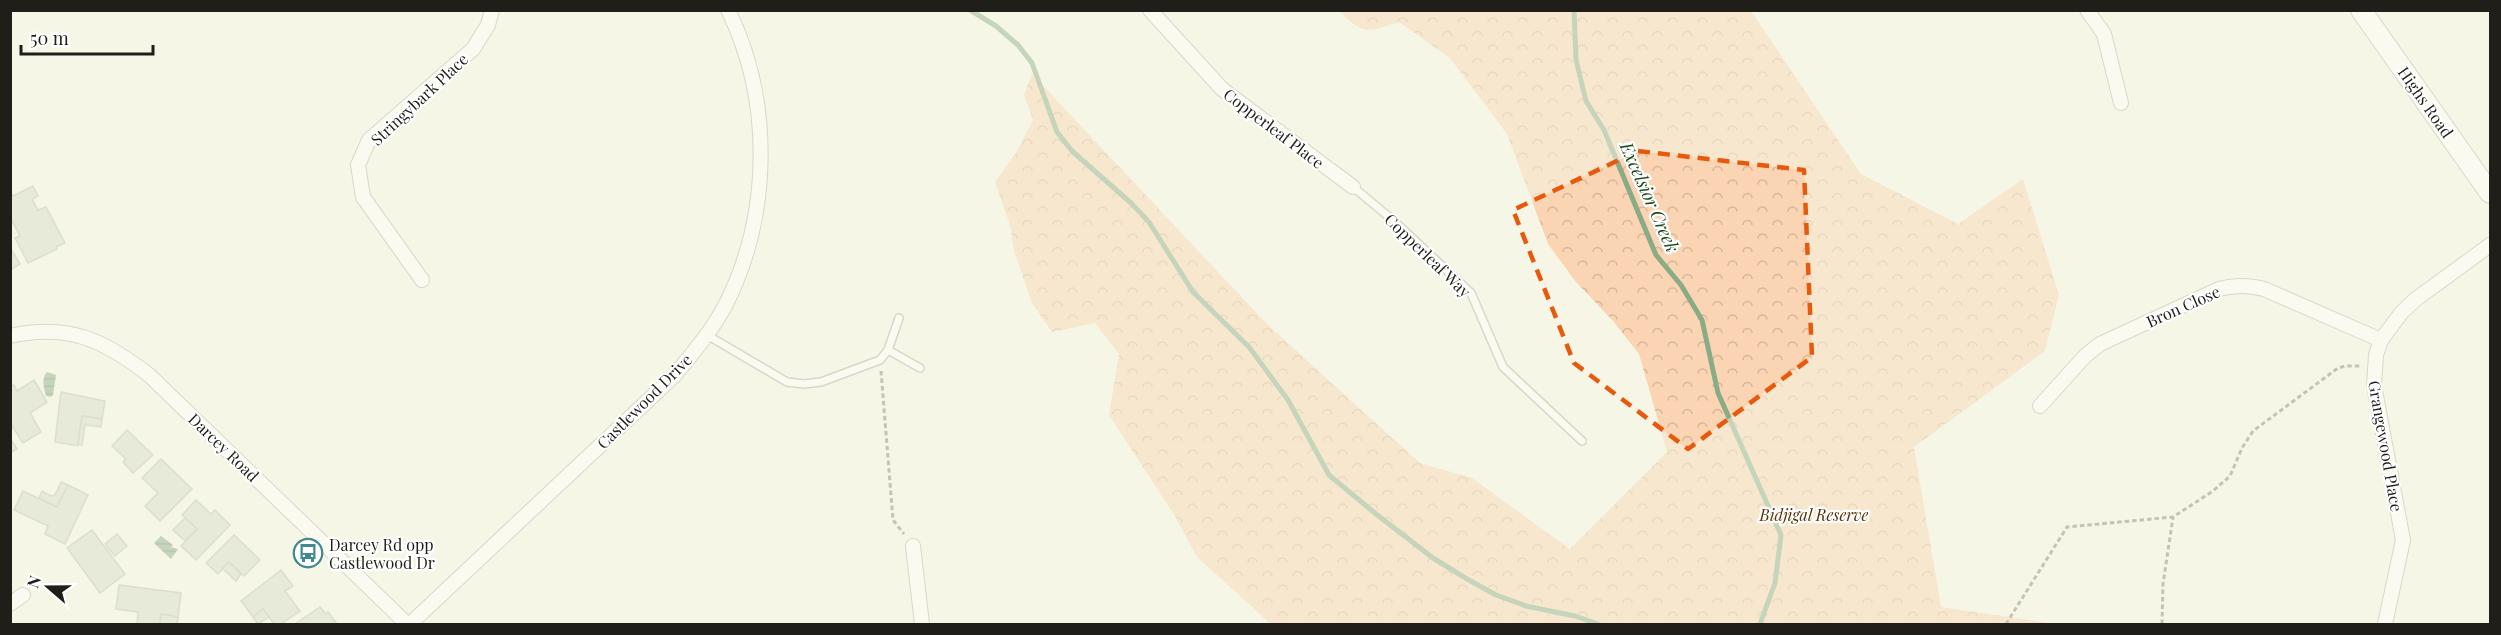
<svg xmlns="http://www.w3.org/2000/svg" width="2501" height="635" font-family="'Playfair Display',serif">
<defs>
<pattern id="forest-crowns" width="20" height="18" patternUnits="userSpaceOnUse" patternTransform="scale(1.5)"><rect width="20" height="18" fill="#fbd4b3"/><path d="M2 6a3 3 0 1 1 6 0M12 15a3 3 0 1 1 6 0" fill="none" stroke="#d7b699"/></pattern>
<pattern id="water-rules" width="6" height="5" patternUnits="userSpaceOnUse" patternTransform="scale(1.5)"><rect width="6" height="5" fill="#89ac86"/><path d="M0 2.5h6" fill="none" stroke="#6f8b6d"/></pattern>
</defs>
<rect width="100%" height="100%" fill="#f6f5e6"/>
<!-- forest -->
<path fill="url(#forest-crowns)" d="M1339 11H1751L1861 174 1958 224 2023 179 2059 295 2045 351 1914 447 1941 607 2056 624H1271L1197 557 1173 513 1109 415 1119 354 1095 323 1052 332 1032 303 1014 251 1010 225 995 182 1017 151 1033 120 1024 95 1032 74 1266 323 1420 463 1472 478 1570 549 1667 452 1639 354 1613 321 1576 282 1548 244 1507 134 1450 58 1399 22C1368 32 1364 36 1339 11Z"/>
<!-- water -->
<g fill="url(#water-rules)">
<path d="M47 372 56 375 53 395 51 397 46 396C44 389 41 378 47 372Z"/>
<path d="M161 536 173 545 171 547 178 549 171 559 154 543Z"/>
</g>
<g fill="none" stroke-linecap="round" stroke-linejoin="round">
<!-- stream -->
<g stroke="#89ac86" stroke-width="5">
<path d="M970 10 996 26 1018 45 1032 63 1057 132 1072 151 1131 203 1149 222 1193 292 1249 347 1288 400 1329 475 1376 514 1433 558 1467 579 1496 595 1526 606 1575 616 1598 624"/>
<path d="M1574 10 1576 60 1586 101 1604 130 1656 255 1681 285 1702 320 1718 393 1781 535 1775 583 1760 624"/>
</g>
</g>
<!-- building -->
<g fill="#d4d9cb" stroke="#bcc1b3" stroke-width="1.5">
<path d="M33 186 38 196 32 199 38 210 46 207 65 243 56 247 57 249 28 263 15 238 20 236 10 217V192L13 196Z"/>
<path d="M10 247 20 264 10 270Z"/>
<path d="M34 380 47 402 30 413 41 432 23 443 10 423V387L14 385 17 391Z"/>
<path d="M61 392 105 401 102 419 82 416 78 446 55 442Z"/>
<path d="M82 416 102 419 101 427 85 425 82 445 78 444Z"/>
<path d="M127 430 153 455 133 473 123 462 126 459 112 446Z"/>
<path d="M10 438 17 449 10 453Z"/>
<path d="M161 459 192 489 160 521 145 506 158 493 142 478Z"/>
<path d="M61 482 68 485 57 507 39 498 42 491 51 496 55 495Z"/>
<path d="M68 485 88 495 65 544 45 534 48 526 14 510 23 491 57 507Z"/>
<path d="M196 500 211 514 215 510 230 525 196 560 181 546 197 529 182 515Z"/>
<path d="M185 518 197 529 185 541 173 530Z"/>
<path d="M92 530 125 574 100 593 67 548Z"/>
<path d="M117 534 127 546 115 556 105 544Z"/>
<path d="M234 535 260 560 244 576 229 562 218 574 206 563Z"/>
<path d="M229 562 241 574 236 581 222 568Z"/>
<path d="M281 570 293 586 285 591 300 611 281 624H274L263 609 253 617 241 601Z"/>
<path d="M119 585 181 593 178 617 161 614 160 624H137L138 612 116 609Z"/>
<path d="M320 607 326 614 328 612 337 624H295Z"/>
<path d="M263 609 269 617 258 624 253 617Z"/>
<path d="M161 614 178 617 177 624H160Z"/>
</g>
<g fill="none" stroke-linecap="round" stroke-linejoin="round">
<!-- lane casing -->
<g stroke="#b5b4a5" stroke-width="10">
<g id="lane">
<path d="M1353 187 1394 221 1471 293 1503 367 1582 441"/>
<path d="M707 335 787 382 804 384 821 382 880 360 888 350 920 368"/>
<path d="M888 350 899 318"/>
</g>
</g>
<!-- street casing -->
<g stroke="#b5b4a5" stroke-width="16">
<g id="street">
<path d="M1150 10 1222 89 1353 187"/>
<path d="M2087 10 2104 34 2121 103"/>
<path d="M422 280 363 197 358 165 369 140 473 49 488 25 492 10"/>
<path d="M10 336C68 323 104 340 149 375L407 624"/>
<path d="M2040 406 2085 356 2100 344 2219 289C2236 285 2248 285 2264 289L2381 340"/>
<path d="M913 546 922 624"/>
<path d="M10 604 23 595"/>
<path d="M410 624 674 376C692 354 711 332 725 306 771 216 773 101 728 10"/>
<path d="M2385 624 2403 540 2374 385 2376 355 2381 340 2402 312 2416 299 2490 245"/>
</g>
</g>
<!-- secondary casing -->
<g stroke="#b5b4a5" stroke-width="22">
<path id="secondary" d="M2361 10 2490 193"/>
</g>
<!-- path -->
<g stroke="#88877d" stroke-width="3" stroke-dasharray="4.5 3" stroke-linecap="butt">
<path d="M881 371 893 520 904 534"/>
<path d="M2006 624 2067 527 2173 517 2213 491 2230 476 2242 448 2253 431 2338 368 2345 366H2362"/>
<path d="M2162 624 2163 584 2173 517"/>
</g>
<!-- lane -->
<use href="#lane" stroke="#fff" stroke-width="7"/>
<!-- street -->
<use href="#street" stroke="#fff" stroke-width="14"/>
<!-- secondary -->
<use href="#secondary" stroke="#fff" stroke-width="20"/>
</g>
<!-- marked area -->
<path d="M0 0H2501V635H0ZM1638 151 1804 170 1812 357 1688 449 1574 363 1513 210Z" fill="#f6f5e6" fill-opacity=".55" fill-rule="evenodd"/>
<path fill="none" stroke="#e8590c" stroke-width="4.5" stroke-dasharray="12 8" stroke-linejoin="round" d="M1638 151 1804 170 1812 357 1688 449 1574 363 1513 210Z"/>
<!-- icons -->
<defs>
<g id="bus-ring" transform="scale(1.5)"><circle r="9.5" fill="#fff" stroke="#41888f" stroke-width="1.5"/><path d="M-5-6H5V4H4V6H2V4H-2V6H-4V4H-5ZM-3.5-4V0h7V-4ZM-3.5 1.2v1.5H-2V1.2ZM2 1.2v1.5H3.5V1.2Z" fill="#41888f"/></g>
</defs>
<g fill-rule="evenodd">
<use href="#bus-ring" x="308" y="553"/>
</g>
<g text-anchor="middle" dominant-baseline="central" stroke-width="4.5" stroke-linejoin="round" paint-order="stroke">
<!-- street labels -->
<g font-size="16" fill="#1f1e19" stroke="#fff">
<text transform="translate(419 99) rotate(-43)">Stringybark Place</text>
<text transform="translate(2426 102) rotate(55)">Highs Road</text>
<text transform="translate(1274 128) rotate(37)">Copperleaf Place</text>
<text transform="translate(1428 255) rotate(44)">Copperleaf Way</text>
<text transform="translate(2183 306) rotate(-24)">Bron Close</text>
<text transform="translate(644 401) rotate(-45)">Castlewood Drive</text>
<text transform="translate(2386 446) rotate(80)">Grangewood Place</text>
<text transform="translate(224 447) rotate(44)">Darcey Road</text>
</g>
<!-- park labels -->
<g font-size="16" font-style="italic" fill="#583106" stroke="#fff">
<text x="1814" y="514">Bidjigal Reserve</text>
</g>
<!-- poi labels -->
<g font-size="16" fill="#1f1e19" stroke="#fff" text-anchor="start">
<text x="329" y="544">Darcey Rd opp<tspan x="329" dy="18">Castlewood Dr</tspan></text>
</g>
<!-- water labels -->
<g font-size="18" font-style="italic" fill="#1a4b19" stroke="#fff">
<text transform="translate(1650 197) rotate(66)">Excelsior Creek</text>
</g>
</g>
<!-- border -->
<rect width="2501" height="635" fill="none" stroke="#1f1e19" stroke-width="24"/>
<!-- north arrow -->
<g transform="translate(48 587) rotate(290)" stroke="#ffffff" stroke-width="4.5" paint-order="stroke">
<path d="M0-4.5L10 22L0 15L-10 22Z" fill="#1f1e19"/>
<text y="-9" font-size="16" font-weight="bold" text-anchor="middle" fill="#1f1e19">N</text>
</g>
<!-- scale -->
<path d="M21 45v9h132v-9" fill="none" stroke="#1f1e19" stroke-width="3"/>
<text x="30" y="45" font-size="18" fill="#1f1e19" stroke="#ffffff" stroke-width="4.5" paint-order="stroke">50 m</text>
</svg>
